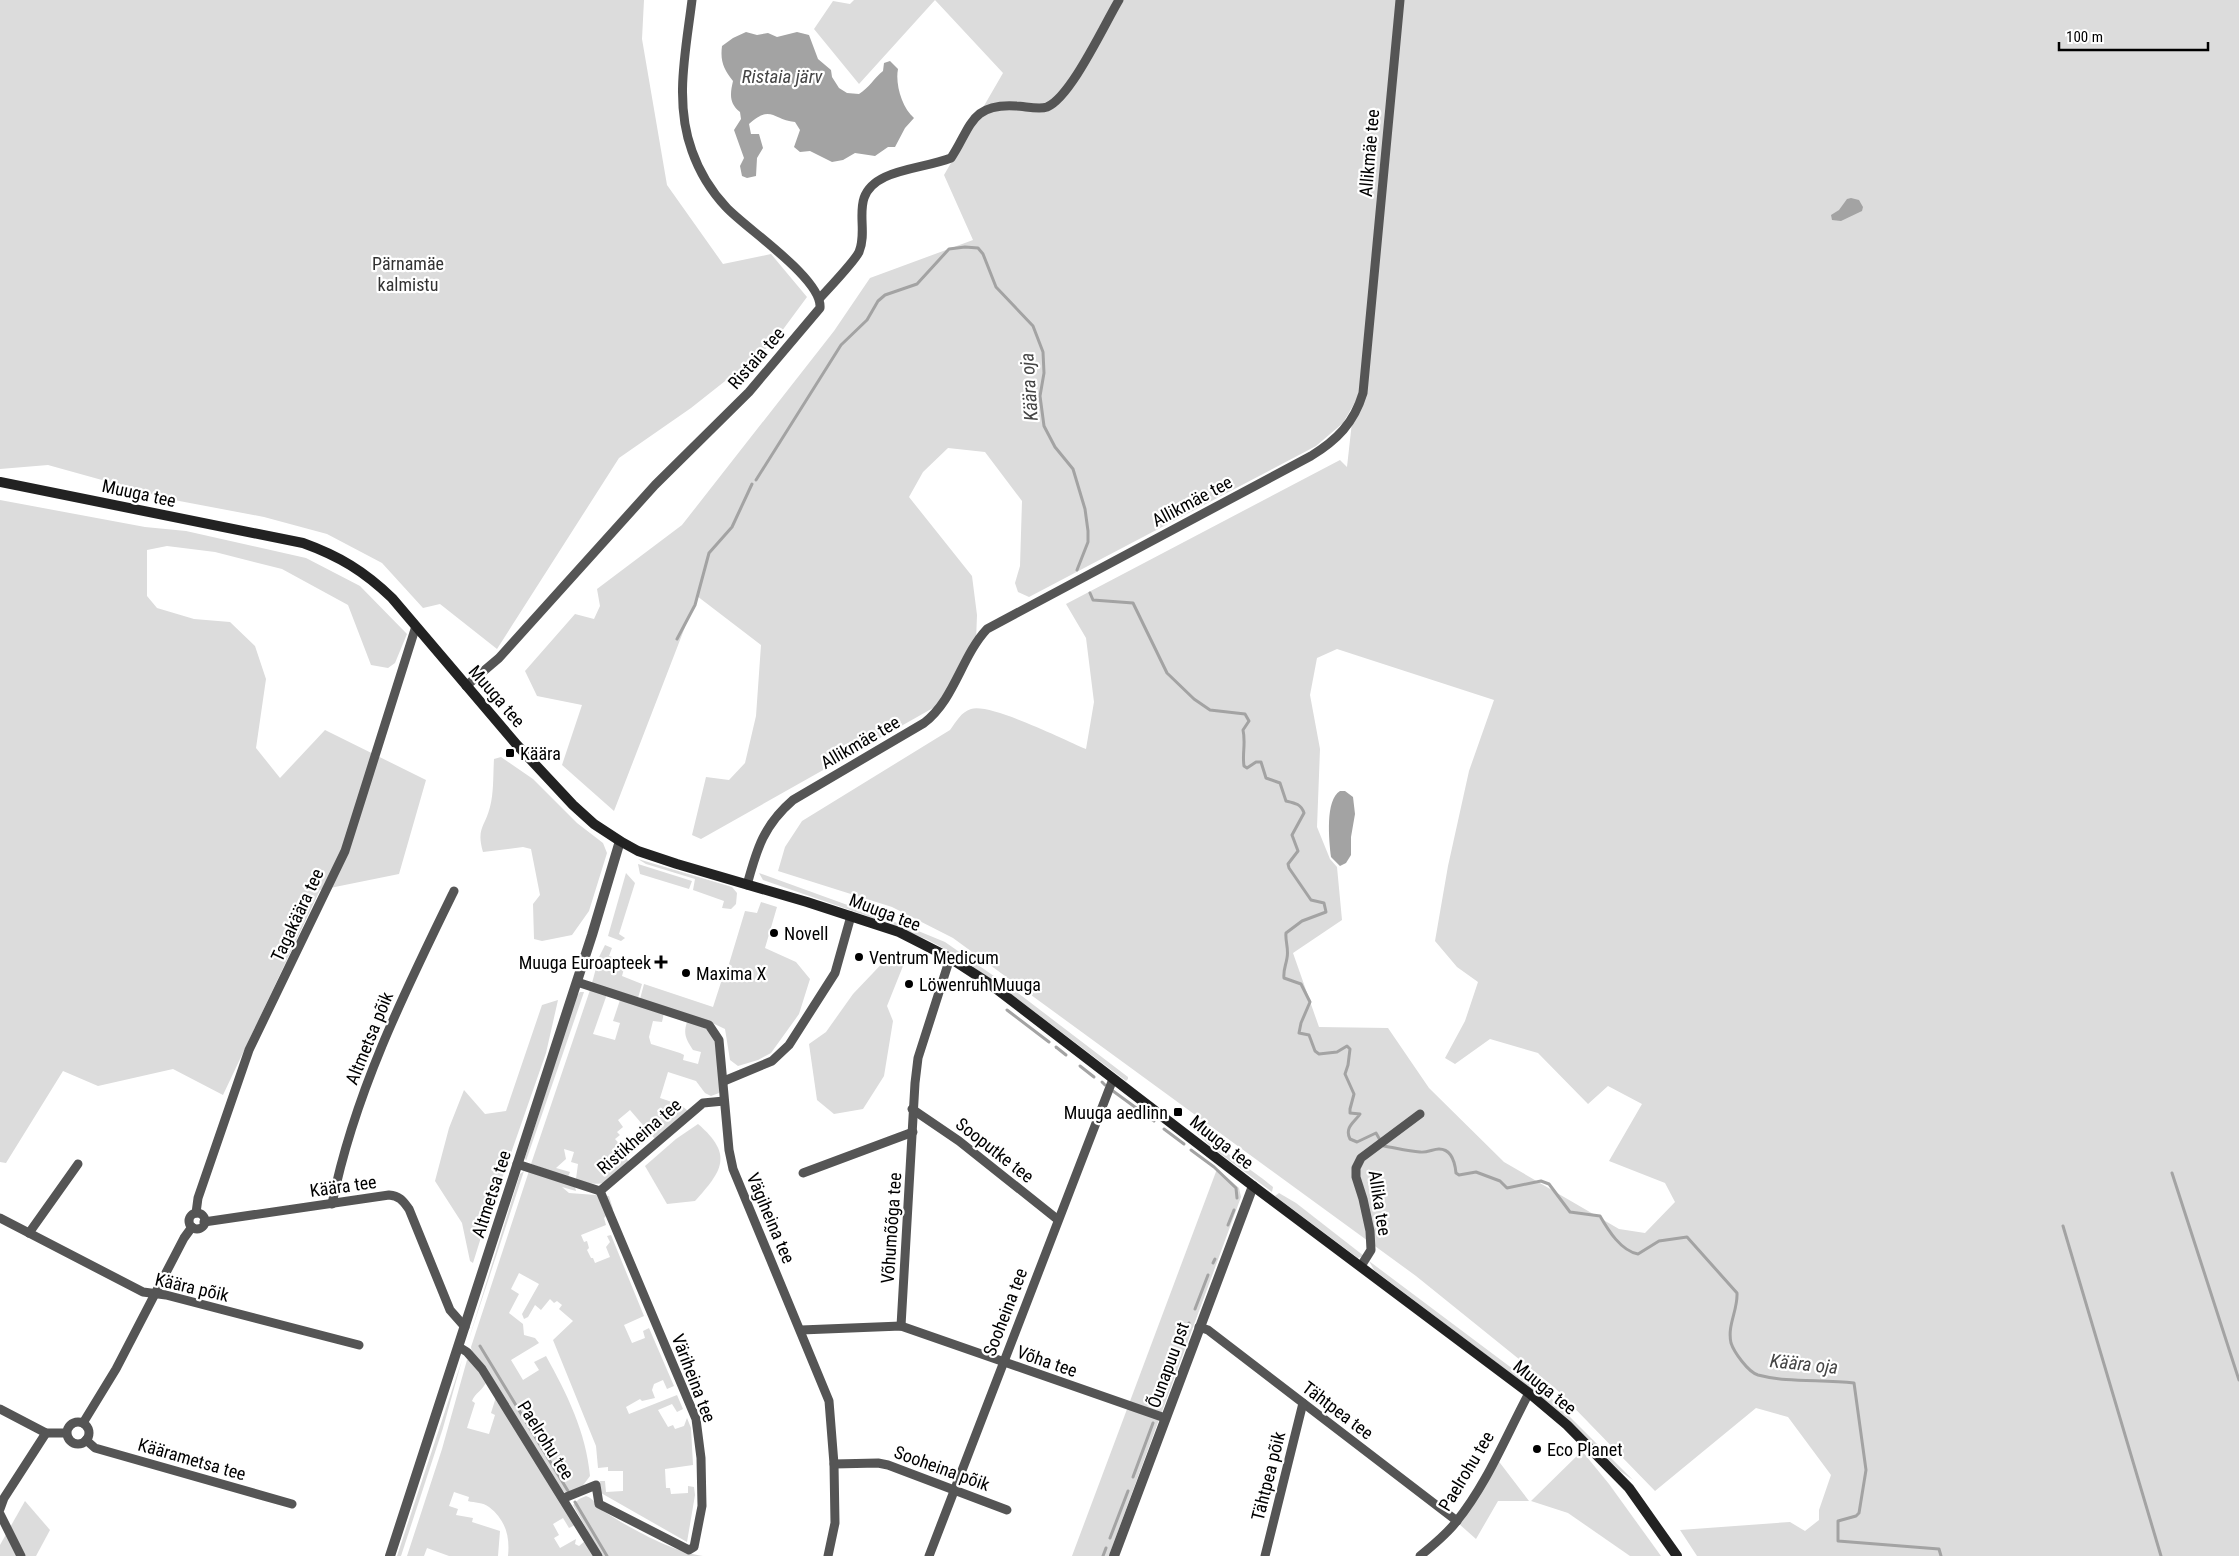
<svg xmlns="http://www.w3.org/2000/svg" width="2239" height="1556" font-family="'Roboto Condensed',sans-serif">
<rect width="100%" height="100%" fill="#fff"/>
<!-- green -->
<g fill="#dcdcdc" fill-rule="evenodd">
<path d="M0 0H644L642 39 667 185 723 264 771 254 807 297 773 343 691 408 619 458 497 649 440 604 423 608 382 563 327 534 264 517 174 500 48 465 0 469Z"/>
<path d="M854 0H2239V1556H1697L1680 1530 1790 1522 1805 1531 1819 1520V1510L1831 1475 1788 1417 1756 1408 1655 1491 1555 1388 1416 1276 953 938 892 907 778 871 785 847 802 821 950 730C956 722 961 712 971 709 991 703 1064 740 1086 749L1094 702 1086 638 1066 604 1340 460 1347 467 1354 404 1343 423 1316 446 1029 597 1018 592 1015 583 1020 566 1022 501 985 452 948 448 923 472 909 497 972 576 977 615 976 641 949 699 701 839 692 835 706 777 729 780 745 763 756 716 761 645 697 596 614 811 562 765 582 705 537 696 525 671 575 614 594 619 600 606 597 589 682 525 834 331 870 278 973 240 944 175 1003 73 935 0 859 84 814 29 833 1 850 4ZM1337 649 1494 700 1469 771 1448 866 1435 941 1457 967 1478 982 1465 1021 1445 1058 1455 1064 1490 1039 1538 1053 1588 1104 1608 1086 1642 1104 1609 1161 1665 1183 1675 1202 1645 1233 1619 1229 1504 1162 1429 1088 1388 1028 1319 1027 1293 953 1342 920 1337 867 1330 859 1317 827 1320 749 1310 695 1317 658Z"/>
<path d="M0 500 145 527 186 531 306 558 360 586 407 634 395 663 388 668 371 665 348 605 282 569 215 552 167 546 147 550V596L157 608 194 619 230 622 255 646 266 679 256 748 280 778 325 730 426 780 399 874 320 890 223 1095 173 1069 98 1086 63 1071 6 1163 0 1162Z"/>
<path d="M501 757 533 779 577 823 603 843 607 853 589 911 572 935 542 941 534 939 533 904 540 895 531 849 523 847 483 852C476 828 485 827 490 807 494 792 493 775 494 759Z"/>
<path d="M638 859 732 887 737 893 736 904 731 909 722 908 724 901 693 890 695 879 646 864Z"/>
<path d="M638 864 692 881 689 889 640 874Z"/>
<path d="M626 873 635 883 619 934 625 938 621 941 608 936Z"/>
<path d="M759 873 911 928 945 942 1014 990 1128 1077V1079L1126 1081 995 982 956 955 928 940 873 918 763 880Z"/>
<path d="M761 902 777 907 765 948 796 962 810 979 799 1014 771 1053 758 1060 738 1066 730 1060 725 1029 706 1020 640 999 644 984 713 1007 724 973 729 974 732 966 729 964 745 911 757 913Z"/>
<path d="M605 945 612 948 609 956 626 961 622 976 642 984 638 998 592 983 599 957Z"/>
<path d="M892 953 903 966 887 1006 893 1021 884 1076 863 1109 834 1114 817 1100 809 1044 826 1032 853 994Z"/>
<path d="M590 990 606 995V997L593 1034 615 1040 620 1023 613 1021 620 1000 664 1013 662 1022 653 1021 649 1037 651 1044 680 1053 684 1055 683 1060 698 1064 701 1052 693 1050C686 1039 683 1034 687 1022L704 1026 714 1035 721 1087 719 1093 711 1096 705 1093 696 1081 668 1072 660 1098 681 1105 688 1111 655 1139 630 1110 618 1120 623 1127 617 1132 620 1135 615 1139 623 1148 622 1150 628 1153 627 1159 629 1163C607 1181 605 1190 576 1179L578 1164 571 1162 574 1152 564 1149 566 1159 556 1168 570 1172 568 1177 531 1164Z"/>
<path d="M580 992H584L526 1161 525 1158 576 997Z"/>
<path d="M558 1000 546 1053 502 1179 497 1186 473 1263 470 1261 462 1223 435 1181 449 1128 464 1090 485 1114 506 1111 542 1005Z"/>
<path d="M698 1124C734 1155 722 1171 695 1201L667 1204 645 1166 676 1139Z"/>
<path d="M1190 1126 1263 1179 1273 1187 1272 1192 1211 1147Z"/>
<path d="M1217 1169 1239 1188 1241 1197 1111 1550 1109 1556H1072Z"/>
<path d="M524 1171 468 1342 520 1174Z"/>
<path d="M529 1171 575 1187 576 1191 562 1187 569 1193 609 1196 613 1209 604 1218 606 1225 581 1235 584 1242 587 1241 589 1248 587 1250 591 1258H593L595 1263 610 1257 606 1247 610 1242 607 1236 611 1235 644 1316 624 1325 632 1343 645 1338 643 1331 649 1328 674 1386 667 1389 663 1380 654 1384 652 1390 655 1398 642 1401 640 1399 626 1407 629 1414 677 1395 683 1409 677 1412 672 1404 658 1410 668 1427 673 1425 675 1429 684 1426 687 1418 691 1428 693 1465 665 1469 666 1488H670L671 1494 688 1493V1486L694 1487 695 1495 687 1542 601 1493 600 1481H605L606 1492 623 1491V1471H608V1467L598 1468 596 1446 553 1340 573 1321 559 1309 562 1305 557 1301 554 1303 550 1299 541 1310 535 1305 528 1317 524 1319 522 1314 539 1284 519 1273 511 1289 519 1294 509 1313 523 1324 524 1335 535 1338 539 1343 511 1360 523 1380 539 1370 534 1362 546 1356C567 1394 586 1432 590 1476L581 1488 566 1493 561 1490 472 1352 471 1347Z"/>
<path d="M1279 1193 1296 1203 1364 1256 1358 1258 1275 1196Z"/>
<path d="M1369 1261 1549 1396 1633 1480 1620 1471 1569 1421 1534 1391 1374 1270Z"/>
<path d="M462 1360 443 1428 401 1556H397Z"/>
<path d="M467 1360H470L487 1381C483 1390 475 1393 472 1401L475 1403 467 1428 489 1434 495 1415 491 1413 496 1397 575 1525 569 1528 563 1518 553 1524 559 1535 554 1538 560 1548 576 1539 575 1544 579 1546 585 1541 594 1556H508C510 1537 506 1520 489 1507 483 1502 475 1503 468 1501L469 1497 454 1492 449 1506 458 1509 456 1515 473 1518 472 1522 500 1531 498 1556H449L427 1548 424 1556H407L442 1449Z"/>
<path d="M1582 1451 1609 1484 1661 1556H1630L1568 1513 1531 1501Z"/>
<path d="M1497 1459 1529 1501H1498L1476 1539 1458 1523Z"/>
<path d="M586 1496C595 1499 596 1506 603 1511 630 1528 672 1552 703 1556H602L573 1505 579 1499Z"/>
<path d="M25 1501 50 1530 36 1556H0V1545Z"/>
</g>
<!-- water -->
<g fill="#a3a3a3">
<path d="M746 32 757 35 768 33 777 37 797 32 809 35 818 59 831 70 832 77 839 88 847 93 859 94C869 88 874 78 883 71L884 63 890 61 898 69C895 84 902 108 914 118L905 128 895 147H888L875 156 855 153 843 160 832 162 810 151 800 152 794 147 800 130 795 122C773 120 771 104 749 124L751 134H759L763 148 757 158 756 176 747 178 742 176 740 166 744 158 734 130 741 119 740 112C729 103 730 94 733 81 724 69 720 62 722 46L733 38Z"/>
<path d="M1851 198 1859 200 1863 207 1862 211 1841 221 1832 220 1831 215 1839 210 1847 199Z"/>
<path d="M1340 791H1345L1353 797 1355 814 1351 837V855L1346 863 1340 866 1331 857C1329 840 1325 800 1340 791Z"/>
</g>
<g fill="none" stroke-linecap="round" stroke-linejoin="round">
<!-- stream -->
<g stroke="#a3a3a3" stroke-width="3">
<path d="M756 480 841 345 867 320 878 301 885 295 917 284 949 249 965 247 978 248 983 254 996 287 1033 326 1043 352 1044 373 1040 396 1044 426 1055 447 1073 469 1085 509 1088 531V542L1077 570"/>
<path d="M1090 593 1093 600 1133 603 1167 673 1194 699 1210 710 1245 714 1249 721 1243 730C1246 743 1242 754 1244 766L1247 768 1256 762H1261L1266 778 1280 783 1286 801C1295 803 1301 804 1304 813L1292 835 1298 851 1288 864 1289 868 1311 900 1324 903 1326 912 1302 921 1286 933C1285 941 1289 949 1287 958 1286 965 1283 970 1284 978L1301 984 1310 1002 1301 1023 1299 1033 1309 1035 1315 1051 1319 1054 1337 1052 1347 1046 1350 1049 1348 1065 1345 1074 1354 1094 1350 1109V1113L1360 1114C1355 1122 1344 1127 1350 1139L1357 1142 1376 1133 1380 1140"/>
<path d="M677 639 695 605 709 553 732 527 752 484"/>
<path d="M1007 1010 1049 1042"/>
<path d="M1056 1047 1066 1055"/>
<path d="M1080 1066 1094 1077"/>
<path d="M1102 1082 1105 1085"/>
<path d="M1113 1091 1154 1121"/>
<path d="M1164 1129 1184 1144"/>
<path d="M1384 1146C1396 1148 1408 1151 1420 1152 1427 1153 1433 1149 1439 1149 1452 1149 1455 1163 1456 1173L1459 1175 1476 1172 1500 1181 1507 1188 1541 1181 1549 1184 1570 1212 1600 1216C1608 1230 1621 1251 1638 1254L1659 1241 1687 1237 1737 1293C1738 1310 1727 1325 1731 1343 1734 1352 1748 1372 1758 1375 1788 1383 1823 1379 1854 1383L1866 1470 1859 1513 1856 1516 1838 1521V1541L1939 1549 1941 1556"/>
<path d="M1191 1150 1214 1167 1236 1188 1237 1198"/>
<path d="M2172 1173 2239 1380"/>
<path d="M1228 1225 1234 1210"/>
<path d="M2063 1226 2161 1556"/>
<path d="M1213 1263 1215 1259"/>
<path d="M1195 1309 1208 1275"/>
<path d="M1183 1341 1189 1323"/>
<path d="M480 1346 568 1491"/>
<path d="M1158 1407 1179 1353"/>
<path d="M1133 1477 1153 1423"/>
<path d="M575 1502 607 1556"/>
<path d="M1110 1538 1128 1491"/>
<path d="M1103 1556 1106 1548"/>
</g>
<!-- minor -->
<g stroke="#555" stroke-width="9">
<path d="M820 298C829 288 854 262 859 252 870 226 847 195 885 177 904 168 930 166 951 158 971 128 970 103 1016 106 1024 106 1039 110 1047 107 1071 97 1104 25 1119 0"/>
<path d="M466 686 499 658 655 485 749 392 820 308C823 279 745 228 726 207 711 191 699 171 692 151 674 102 686 50 692 0"/>
<path d="M747 885C757 848 764 825 793 800L924 723C955 699 961 657 987 629L1311 456C1337 440 1354 423 1363 393L1400 0"/>
<path d="M577 982 709 1025 719 1040 729 1150 733 1169 829 1401 834 1464 835 1523 828 1556"/>
<path d="M724 1081 772 1061 789 1045 835 973 851 916"/>
<path d="M912 1109 959 1141 1057 1219"/>
<path d="M517 1164 600 1191 703 1103 724 1101"/>
<path d="M803 1173 913 1132"/>
<path d="M332 1204C354 1094 405 991 454 891"/>
<path d="M196 1213 198 1198 249 1050 345 851 416 626"/>
<circle cx="197" cy="1221" r="8"/>
<path d="M0 1218 143 1292 166 1295 359 1345"/>
<path d="M204 1222 389 1195C400 1196 403 1201 409 1209L450 1310 465 1327"/>
<path d="M29 1233 78 1164"/>
<path d="M1361 1266 1371 1250 1370 1231 1363 1199 1356 1177V1168L1361 1158 1420 1114"/>
<path d="M901 1326 915 1083 918 1058 950 958"/>
<path d="M1199 1327 1208 1330 1457 1521"/>
<path d="M801 1330 901 1326 1165 1418"/>
<path d="M459 1347 467 1352 482 1369 598 1556"/>
<path d="M0 1409 46 1433H66"/>
<circle cx="78" cy="1433" r="11"/>
<path d="M83 1423 116 1369 184 1238 192 1227"/>
<path d="M86 1440 95 1448 292 1504"/>
<path d="M834 1464 878 1463 888 1465 1007 1510"/>
<path d="M564 1498 596 1485 599 1504 689 1550 694 1547 702 1506 701 1458 696 1419 600 1191"/>
<path d="M0 1509 4 1498 46 1433"/>
<path d="M0 1514 21 1556"/>
<path d="M929 1556 1113 1079"/>
<path d="M1265 1556 1303 1403"/>
<path d="M1420 1556C1433 1545 1446 1535 1456 1522 1487 1484 1506 1436 1529 1393"/>
</g>
<!-- tertiary -->
<g stroke="#555" stroke-width="10">
<path d="M390 1556 592 935 620 841"/>
<path d="M1114 1556 1253 1186"/>
</g>
<!-- secondary -->
<path stroke="#222" stroke-width="10" d="M0 482 303 543C339 556 364 571 392 598L517 745 573 805 594 824 620 841 638 851 677 864 807 902 899 932 950 958 990 984 1253 1186 1529 1393 1567 1425 1629 1488 1677 1556"/>
</g>
<!-- markers -->
<g fill="#000" stroke="#fff" stroke-width="2">
<rect x="505" y="748" width="10" height="10" rx="2.5"/>
<circle cx="774" cy="933" r="5"/>
<circle cx="859" cy="957" r="5"/>
<path d="M658.5 954.5h5v5h5v5h-5v5h-5v-5h-5v-5h5z"/>
<circle cx="686" cy="973" r="5"/>
<circle cx="909" cy="984" r="5"/>
<rect x="1173" y="1107" width="10" height="10" rx="2.5"/>
<circle cx="1537" cy="1449" r="5"/>
</g>
<g text-anchor="middle" dominant-baseline="central" stroke-width="4.5" stroke-linejoin="round" paint-order="stroke">
<!-- street labels -->
<g font-size="18" fill="#000" stroke="#fff">
<text transform="translate(1369 153) rotate(-85)">Allikmäe tee</text>
<text transform="translate(756 358) rotate(-49)">Ristaia tee</text>
<text transform="translate(139 493) rotate(12)">Muuga tee</text>
<text transform="translate(1192 501) rotate(-28)">Allikmäe tee</text>
<text transform="translate(497 696) rotate(49)">Muuga tee</text>
<text transform="translate(860 742) rotate(-30)">Allikmäe tee</text>
<text transform="translate(885 912) rotate(21)">Muuga tee</text>
<text transform="translate(297 915) rotate(-65)">Tagakäära tee</text>
<text transform="translate(369 1038) rotate(-68)">Altmetsa põik</text>
<text transform="translate(639 1136) rotate(-41)">Ristikheina tee</text>
<text transform="translate(1222 1142) rotate(38)">Muuga tee</text>
<text transform="translate(995 1150) rotate(38)">Sooputke tee</text>
<text transform="translate(343 1186) rotate(-8)">Käära tee</text>
<text transform="translate(491 1194) rotate(-72)">Altmetsa tee</text>
<text transform="translate(1380 1203) rotate(81)">Allika tee</text>
<text transform="translate(771 1218) rotate(67)">Vägiheina tee</text>
<text transform="translate(891 1228) rotate(-86)">Võhumõõga tee</text>
<text transform="translate(192 1287) rotate(13)">Käära põik</text>
<text transform="translate(1005 1312) rotate(-69)">Sooheina tee</text>
<text transform="translate(1047 1361) rotate(19)">Võha tee</text>
<text transform="translate(1168 1365) rotate(-70)">Õunapuu pst</text>
<text transform="translate(694 1378) rotate(69)">Väriheina tee</text>
<text transform="translate(1545 1387) rotate(39)">Muuga tee</text>
<text transform="translate(1338 1410) rotate(37)">Tähtpea tee</text>
<text transform="translate(546 1440) rotate(58)">Paelrohu tee</text>
<text transform="translate(192 1459) rotate(16)">Käärametsa tee</text>
<text transform="translate(942 1468) rotate(20)">Sooheina põik</text>
<text transform="translate(1466 1471) rotate(-59)">Paelrohu tee</text>
<text transform="translate(1268 1476) rotate(-76)">Tähtpea põik</text>
</g>
<!-- park labels -->
<g font-size="18" fill="#333" stroke="#fff">
<text x="408" y="263">Pärnamäe<tspan x="408" dy="21">kalmistu</tspan></text>
</g>
<!-- poi labels -->
<g font-size="18" fill="#000" stroke="#fff" text-anchor="start">
<text x="520" y="753">Käära</text>
<text x="784" y="933">Novell</text>
<text x="869" y="957">Ventrum Medicum</text>
<text x="651" y="962" text-anchor="end">Muuga Euroapteek</text>
<text x="696" y="973">Maxima X</text>
<text x="919" y="984">Löwenruh Muuga</text>
<text x="1168" y="1112" text-anchor="end">Muuga aedlinn</text>
<text x="1547" y="1449">Eco Planet</text>
</g>
<!-- water labels -->
<g font-size="19" font-style="italic" fill="#444" stroke="#fff">
<text x="782" y="76">Ristaia järv</text>
<text transform="translate(1029 387) rotate(-94)">Käära oja</text>
<text transform="translate(1804 1364) rotate(6)">Käära oja</text>
</g>
</g>
<!-- scale -->
<path d="M2059 42v8h149v-8" fill="none" stroke="#000000" stroke-width="2.5"/>
<text x="2066" y="42" font-size="15" fill="#000000" stroke="#ffffff" stroke-width="4" paint-order="stroke">100 m</text>
</svg>
